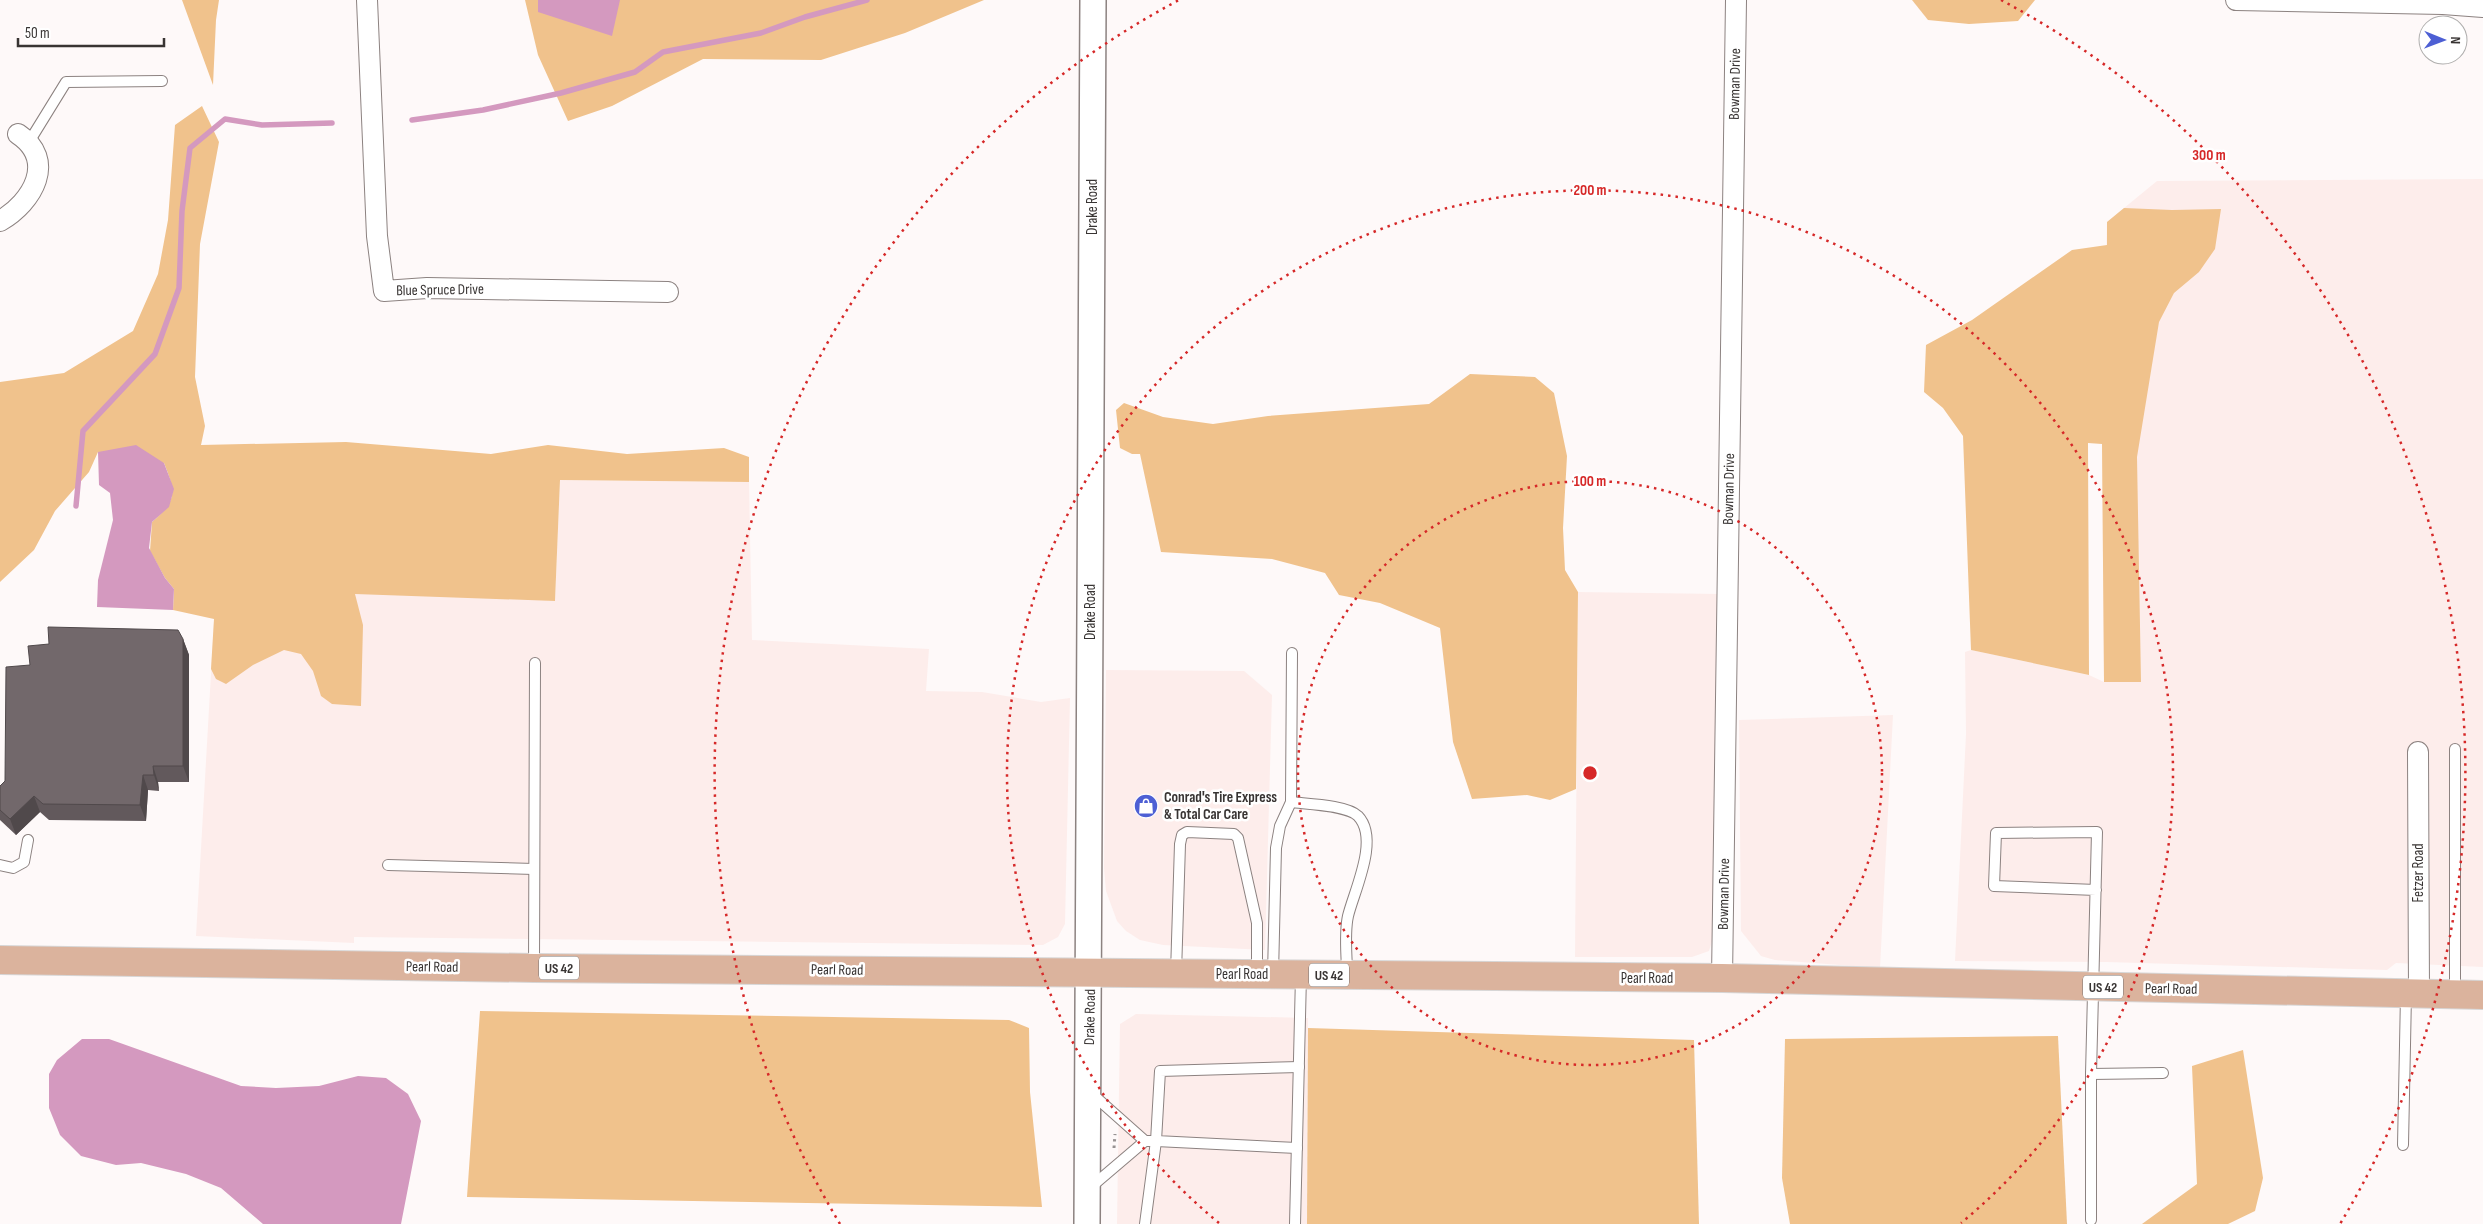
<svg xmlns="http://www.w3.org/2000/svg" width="2483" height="1224" font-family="'Sofia Sans Condensed',sans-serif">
<rect width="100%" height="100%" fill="#fef9f9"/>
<!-- built -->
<g fill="#fdedeb">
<path d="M2483 179V967L2396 963 2387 970 2106 962 1955 961 1966 734 1965 652 1971 650 2089 675 2104 682 2102 443 2107 222 2157 181Z"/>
<path d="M560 480 749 482 752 640 929 649 926 691 982 692 1041 702 1070 698 1065 924 1058 937 1043 945 354 937V943L196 936 217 569 555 601Z"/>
<path d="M1578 592 1720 594 1717 925 1709 951 1692 957H1575Z"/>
<path d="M1106 670 1244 671 1272 695 1265 950 1163 945 1140 940 1126 931 1117 921 1106 891 1104 868Z"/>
<path d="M1893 715 1880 968 1775 960 1761 956 1741 931 1739 720Z"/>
<path d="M1136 1014 1308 1018 1307 1224H1117L1120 1024Z"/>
</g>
<!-- forest -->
<g fill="#f0c28c">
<path d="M182 0H219L216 20 213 85Z"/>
<path d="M525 0H984L905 33 821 60 703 59 612 106 568 121 538 55Z"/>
<path d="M1912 0H2035L2018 21 1969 24 1928 20Z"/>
<path d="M202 106 219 142 200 244 195 377 205 426 201 445 346 442 491 454 548 445 627 454 724 448 749 457V482L560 480 555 601 355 594 363 625 361 706 332 704 321 696 313 671 301 654 284 650 253 665 226 684 216 679 211 669 214 619 173 610 174 589 165 578 150 551 152 522C177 500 176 493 164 463L98 452 89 472 55 511 34 550 0 582V382L64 373 133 331 158 274 168 220 175 125Z"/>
<path d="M2124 208 2172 210 2221 209 2215 249 2199 272 2174 293 2159 322 2137 457 2141 682H2104L2102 444 2088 443 2089 675 1971 650 1963 436 1943 408 1924 392 1926 345 1972 320 2072 250 2107 245V222Z"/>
<path d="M1470 374 1535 377 1554 393 1567 456 1563 528 1565 570 1578 592 1576 789 1550 800 1527 795 1472 799 1453 742 1440 628 1380 603 1339 595 1325 573 1272 559 1161 552 1140 454H1132L1120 448 1116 410 1124 403 1163 417 1213 424 1268 416 1429 404Z"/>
<path d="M480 1011 1009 1020 1029 1028 1030 1092 1042 1207 467 1197Z"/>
<path d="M1308 1028 1694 1040 1699 1224H1307Z"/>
<path d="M2058 1036 2067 1224H1790L1782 1178 1785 1039Z"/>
<path d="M2243 1050 2263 1178 2255 1211 2228 1224H2142L2197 1184 2192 1066Z"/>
</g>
<!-- water -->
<g fill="#d499bf">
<path d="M538 0H620L612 36 538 12Z"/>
<path d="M136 445 164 463 174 489 169 507 152 522 149 548 165 578 174 589 173 610 97 607 98 580 113 520 110 493 99 485 98 452Z"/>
<path d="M82 1039H109L241 1086 276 1088 319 1086 358 1076 386 1078 408 1094 421 1121 401 1224H263L221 1188 186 1174 141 1163 116 1165 81 1156 60 1135 49 1108V1074L57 1060Z"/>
</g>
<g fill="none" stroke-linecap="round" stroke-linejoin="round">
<!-- stream -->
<g stroke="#d499bf" stroke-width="5.5">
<path d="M412 120 483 110 561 93 635 72 663 52 761 33 805 17 867 0"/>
<path d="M76 506 83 431 155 354 179 288 182 211 190 148 225 119 262 125 332 123"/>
</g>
<!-- service casing -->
<g stroke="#8c8280" stroke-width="12">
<g id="service">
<path d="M29 142 66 82 162 81"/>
<path d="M1291 802C1307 804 1347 805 1358 816 1380 839 1354 891 1348 916 1344 934 1347 956 1347 974"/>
<path d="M0 865 13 868 24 862 28 840"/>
<path d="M388 865 534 869"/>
<path d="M534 967 535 663"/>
<path d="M1176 973 1180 844 1182 835 1187 832 1234 834 1238 838 1257 923V974"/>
<path d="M1273 974 1276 848 1280 826 1291 802 1292 653"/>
<path d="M2455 993V749"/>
<path d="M2091 1074 2163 1073"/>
<path d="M1091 1093 1145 1141H1156L1145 1224"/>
<path d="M2403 1145 2406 995"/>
<path d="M1297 1148 1156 1141 1160 1071 1299 1067"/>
<path d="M1091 1187 1145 1141"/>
<path d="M2091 1220V1074L2097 832 1996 833 1994 886 2096 890"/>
<path d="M1295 1224 1301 976"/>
</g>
</g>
<!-- minor casing -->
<g stroke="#8c8280" stroke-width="22">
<g id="minor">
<path d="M367 0 377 236 384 291 427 288 668 292"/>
<path d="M2236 0 2443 4 2483 7"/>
<path d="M0 221C33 202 57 160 18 134"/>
<path d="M2418 752 2419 994"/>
<path d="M1722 978 1736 0"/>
</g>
</g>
<!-- tertiary casing -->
<g stroke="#8c8280" stroke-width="28">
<path id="tertiary" d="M1087 1224 1093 0"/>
</g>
<!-- primary casing -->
<g stroke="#d7d6d6" stroke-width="30">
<path id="primary" d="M0 960 534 968 1722 978 2483 995"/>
</g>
<!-- path -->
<path stroke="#979292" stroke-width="3" stroke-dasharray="2.5 4" stroke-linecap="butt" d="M1114 1148 1115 1134"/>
<!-- service -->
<use href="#service" stroke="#fff" stroke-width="10"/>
<!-- minor -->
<use href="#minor" stroke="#fff" stroke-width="20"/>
<!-- tertiary -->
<use href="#tertiary" stroke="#fff" stroke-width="25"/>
<!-- primary -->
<use href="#primary" stroke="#dbb39d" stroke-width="28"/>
</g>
<!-- wall -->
<path fill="#62595c" d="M183 639 189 655V782H158L159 791 148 790 146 821 49 820 40 812 16 835 0 820V786L5 781 30 665Z"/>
<!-- shaded-wall -->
<g fill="#50494b">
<path d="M183 639 189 655V782L183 766Z"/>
<path d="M153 766 158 782 159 791 154 775Z"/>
<path d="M143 775 148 790 146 821 140 805Z"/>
<path d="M34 796 40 812 16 835 10 819Z"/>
</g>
<!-- building -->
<path fill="#72686b" stroke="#50494b" d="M48 627 178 630 183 639V766H153L154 775H143L140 805 43 804 34 796 10 819 0 810V786L5 781 6 667 30 665 28 646 49 644Z"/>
<!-- distance rings -->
<g fill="none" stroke="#d62828" stroke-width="2.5" stroke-dasharray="2.5 5">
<circle cx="1590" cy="773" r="292"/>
<path d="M1219 1223A583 583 0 1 1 1961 1223"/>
<path d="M840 1224A875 875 0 0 1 1179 0M2001 0A875 875 0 0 1 2340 1224"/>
</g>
<!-- icons -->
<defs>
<g id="shop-disc" transform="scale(1.25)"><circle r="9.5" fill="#4d5fd4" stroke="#fff"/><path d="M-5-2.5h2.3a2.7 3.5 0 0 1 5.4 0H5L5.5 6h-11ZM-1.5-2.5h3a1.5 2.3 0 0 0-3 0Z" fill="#fff"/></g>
</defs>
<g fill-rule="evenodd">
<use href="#shop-disc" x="1146" y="806"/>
</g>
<g text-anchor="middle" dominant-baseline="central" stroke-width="5" stroke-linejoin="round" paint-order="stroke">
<!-- shield labels -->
<g fill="#fff" stroke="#747170" stroke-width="1">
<rect x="539" y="956.5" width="40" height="23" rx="4"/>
<rect x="1309" y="963.5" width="40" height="23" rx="4"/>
<rect x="2083" y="975.5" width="40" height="23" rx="4"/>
</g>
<g font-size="14" font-weight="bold" fill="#383433">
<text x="559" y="968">US 42</text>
<text x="1329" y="975">US 42</text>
<text x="2103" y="987">US 42</text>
</g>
<!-- street labels -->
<g font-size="15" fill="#383433" stroke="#fff">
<text transform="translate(1735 84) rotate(-89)">Bowman Drive</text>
<text transform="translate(1092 207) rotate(-90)">Drake Road</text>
<text transform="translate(440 290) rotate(-1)">Blue Spruce Drive</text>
<text transform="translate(1729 489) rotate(-89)">Bowman Drive</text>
<text transform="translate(1090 612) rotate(-90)">Drake Road</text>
<text transform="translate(2418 873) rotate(-90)">Fetzer Road</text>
<text transform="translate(1724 894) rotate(-89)">Bowman Drive</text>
<text transform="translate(432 967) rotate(1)">Pearl Road</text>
<text transform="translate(837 970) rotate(1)">Pearl Road</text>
<text x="1242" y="974">Pearl Road</text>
<text x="1647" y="978">Pearl Road</text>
<text transform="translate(2171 989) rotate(1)">Pearl Road</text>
<text transform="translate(1090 1017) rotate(-89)">Drake Road</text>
</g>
<!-- poi labels -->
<g font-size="15" font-weight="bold" fill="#383433" stroke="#fff" text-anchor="start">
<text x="1164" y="797">Conrad's Tire Express<tspan x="1164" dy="17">&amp; Total Car Care</tspan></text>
</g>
</g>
<circle cx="1590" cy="773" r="8" fill="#d62828" stroke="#fff" stroke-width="2.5"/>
<g font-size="15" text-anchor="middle" font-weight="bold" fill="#d62828" stroke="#fff" stroke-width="5" stroke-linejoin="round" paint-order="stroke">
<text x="2209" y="160">300 m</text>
<text x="1590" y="195">200 m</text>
<text x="1590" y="486">100 m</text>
</g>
<!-- north arrow -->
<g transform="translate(2443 40) rotate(91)"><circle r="24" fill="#ffffff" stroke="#afaead"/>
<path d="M0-4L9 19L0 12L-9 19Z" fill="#4d5fd4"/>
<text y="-8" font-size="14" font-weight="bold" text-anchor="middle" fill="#383433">N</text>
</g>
<!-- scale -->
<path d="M18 38v8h146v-8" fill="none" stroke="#383433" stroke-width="2.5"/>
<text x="25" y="38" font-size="15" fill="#383433" stroke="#ffffff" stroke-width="4" paint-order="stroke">50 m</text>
</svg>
